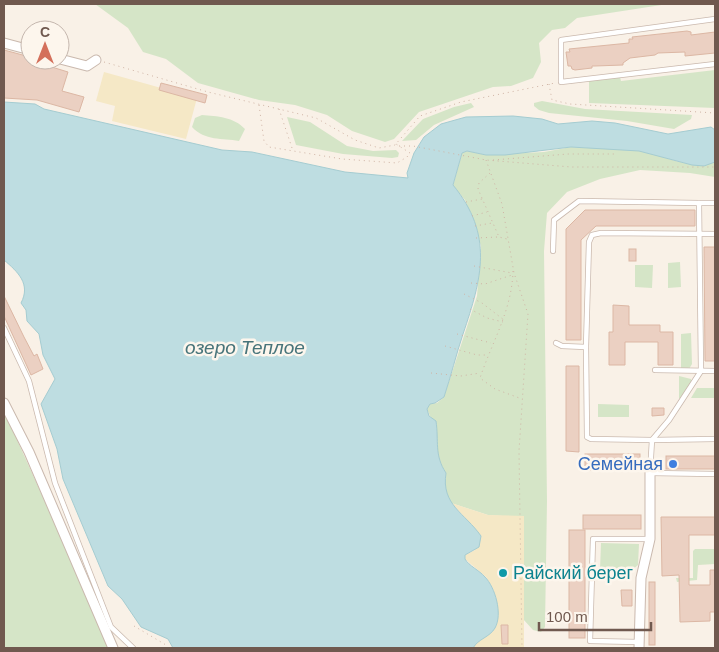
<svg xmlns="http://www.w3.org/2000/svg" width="719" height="652" font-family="Arial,sans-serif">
<rect width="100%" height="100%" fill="#f9f1e7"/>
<!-- green -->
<g fill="#d5e5c7">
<path d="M95 4H668L577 18 565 28 552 30 539 43 541 62 533 78 511 86 493 87 419 112 394 139 385 142 352 131 327 115 295 105 259 100 198 83 166 59 143 52 128 28Z"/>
<path d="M715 70V108L589 103V81L620 77 621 81Z"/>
<path d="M542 101 585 109 692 115 691 119 674 129 627 121 549 113 539 110 534 106V103Z"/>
<path d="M471 103 474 107 434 125 416 140 402 141 423 119 454 107Z"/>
<path d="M202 115C217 116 234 117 245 129L239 141C222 138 205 141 192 127L195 118Z"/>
<path d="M287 117 310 122 347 146 373 151 396 150 399 153 398 157 392 158 343 154 296 145Z"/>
<path d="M571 147C592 149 620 147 640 151 666 156 689 170 715 162V177L690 173 640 170 600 179 567 192 547 213 544 251 547 501 545 627 541 632 533 630 523 619 502 516 488 515 451 503C445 492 444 485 446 473L441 466 435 444 437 432 427 409 430 404 437 403 444 397 477 296 481 246 465 200 453 186 462 153 467 151 486 155 544 152Z"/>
<path d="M680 262 681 287 668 288V263Z"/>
<path d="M635 265H653L652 288 635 287Z"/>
<path d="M691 333 692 364 689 369H681V334Z"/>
<path d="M679 376 691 379V385L679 399Z"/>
<path d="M697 388H715V398H691Z"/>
<path d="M598 404 629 405V417H598Z"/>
<path d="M4 411 111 648H4Z"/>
<path d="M601 543 639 544 638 565 632 570H600Z"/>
<path d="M695 549H715V564L698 565 697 580 677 582 676 578H693V551Z"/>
</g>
<!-- sand -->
<g fill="#f5e8c6">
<path d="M104 72 197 98 186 139 112 121 115 106 96 101Z"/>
<path d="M451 503 488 515 524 516V648H473L476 643 492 632 497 605 493 589 486 577 465 559V555L475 550 472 525Z"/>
</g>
<!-- water -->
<path fill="#bedde1" stroke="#a5ccd1" d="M4 102 35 104 44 109 222 150 252 152 345 172 408 178 407 173 414 153 424 137 441 124 466 117 513 116 542 119 558 124 592 121 615 123 668 134 711 127 715 130V162L704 166 692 165 639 151 571 147 505 155H486L467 151 462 153 453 185C494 235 482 278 463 334 456 355 451 376 444 397L435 403 430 404 427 409 429 416 436 421C439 441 434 455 446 473 441 505 465 513 481 536L479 547 465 555V559C469 566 479 570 485 577 495 587 503 614 495 628 490 637 478 639 473 648H173L168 639 141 627 122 599 108 586 63 479 57 449 41 404 55 379 43 355 39 334 27 321 26 310 21 303C31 284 18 272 4 260Z"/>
<!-- building -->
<g fill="#ebd0c2" stroke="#dcb7a4">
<path d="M687 31 691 32V35L715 32V53L685 56V52L658 53 655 55 630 58 623 63V65L595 66H592V68L575 70 572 69 571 66H568L566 52H570L569 49 629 43V39H633L632 37Z"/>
<path d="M4 50 30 57 29 60 68 72 62 91 84 97 79 112 37 100 4 98Z"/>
<path d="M161 83 207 95 205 103 159 90Z"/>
<path d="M585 210H695V226H596L581 240V340H566V229Z"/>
<path d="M704 247H715V361H705Z"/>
<rect x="629" y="249" width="7" height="12"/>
<path d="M4 296 24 337 34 356 37 354 43 369 31 375 4 316Z"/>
<path d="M613 305 629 306V325H660V332H673V365H658V342H625V365H609V332H613Z"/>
<path d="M566 366H579V452L566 451Z"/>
<path d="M652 408H664V415L652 416Z"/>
<rect x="585" y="454" width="55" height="16"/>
<rect x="666" y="456" width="49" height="13"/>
<rect x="583" y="515" width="58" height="14"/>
<path d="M661 517H715V535H689V585H710V570H715V612H710V621L680 622 679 575 662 576Z"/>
<rect x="569" y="530" width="16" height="108"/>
<rect x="649" y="582" width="6" height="63"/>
<path d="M621 590H632V606H622Z"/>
<path d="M501 625H508V644H502Z"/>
</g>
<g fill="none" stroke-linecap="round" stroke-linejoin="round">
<!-- service casing -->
<g stroke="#cab9ae" stroke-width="6">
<g id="service">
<path d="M715 19 561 40V82L715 64"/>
<path d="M699 203H715"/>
<path d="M553 251 554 220 579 201 699 203 701 371 669 420 652 440 591 439 587 437 586 347"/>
<path d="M4 328 29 381 55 483 111 627 133 648"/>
<path d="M556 343 562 346 586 347 589 242 592 235 601 233 715 234"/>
<path d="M655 370 715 371"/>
<path d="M715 439 652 440 650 473 715 474"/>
<path d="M639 642 590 641 593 539H650"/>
</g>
</g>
<!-- minor casing -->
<g stroke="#cab9ae" stroke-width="11">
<g id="minor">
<path d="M4 43 30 50"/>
<path d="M60 59 87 66 96 60"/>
<path d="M4 403 29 452 113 648"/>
<path d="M639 648 641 578 650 539V473"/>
</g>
</g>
<!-- path -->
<g stroke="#d0b4a5" stroke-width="1" stroke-dasharray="1 4" stroke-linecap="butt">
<path d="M104 62 208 92 316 118 355 140 379 148 395 145 420 116 461 102 555 83"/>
<path d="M549 84 552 100 570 104 715 113"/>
<path d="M259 105 264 141 269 147 342 159 397 163 407 157 410 153 396 144"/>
<path d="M279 109 292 148"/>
<path d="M399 146H413L486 160 571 167H715"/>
<path d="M486 160 502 204 514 273 528 314 519 451 522 648"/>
<path d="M493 160 568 154H615"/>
<path d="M490 173 479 183 478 189 499 237 507 239"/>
<path d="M466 202 482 199"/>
<path d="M472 216 487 212"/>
<path d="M475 226 492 223"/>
<path d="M476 238 498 237"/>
<path d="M474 266 512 273"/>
<path d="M513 271C512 310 492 342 480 378L495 389 522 399"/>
<path d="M471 283 485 284 512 275"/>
<path d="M464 294 482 303 504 320"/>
<path d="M470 309 487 318 503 322"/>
<path d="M457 334 491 343"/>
<path d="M445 346 477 355H487"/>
<path d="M431 373 461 376 480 373"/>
<path d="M134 626 166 645 167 648"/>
</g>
<!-- service -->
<use href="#service" stroke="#fff" stroke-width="4.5"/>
<!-- minor -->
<use href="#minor" stroke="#fff" stroke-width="9"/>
</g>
<!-- markers -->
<circle fill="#3f7fe0" stroke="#fdf6ed" stroke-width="2" cx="673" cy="464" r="5"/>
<circle fill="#0f9aa8" stroke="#fdf6ed" stroke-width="2" cx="503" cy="573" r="5"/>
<g text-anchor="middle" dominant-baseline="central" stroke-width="5" stroke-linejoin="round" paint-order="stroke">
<!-- shop labels -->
<g font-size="18" fill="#366cbe" stroke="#fdf6ed" text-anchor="end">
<text x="663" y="464">Семейная</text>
</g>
<!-- culture labels -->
<g font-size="18" fill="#0d838f" stroke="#fdf6ed" text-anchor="start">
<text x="513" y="573">Райский берег</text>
</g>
<!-- water labels -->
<g font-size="19" font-style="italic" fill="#47747a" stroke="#fdf6ed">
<text x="245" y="347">озеро Теплое</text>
</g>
</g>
<!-- border -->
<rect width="719" height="652" fill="none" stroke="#70594f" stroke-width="10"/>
<!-- north arrow -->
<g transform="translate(45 45)"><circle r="24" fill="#fdf6ed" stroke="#c5b7ae"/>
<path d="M0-4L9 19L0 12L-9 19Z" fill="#d4705b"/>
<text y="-8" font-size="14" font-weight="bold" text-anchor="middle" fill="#70594f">С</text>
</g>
<!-- scale -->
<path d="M539 622v8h112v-8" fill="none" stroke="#70594f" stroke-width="2.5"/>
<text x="546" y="622" font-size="15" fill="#70594f" stroke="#fdf6ed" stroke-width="4" paint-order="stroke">100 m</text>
</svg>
